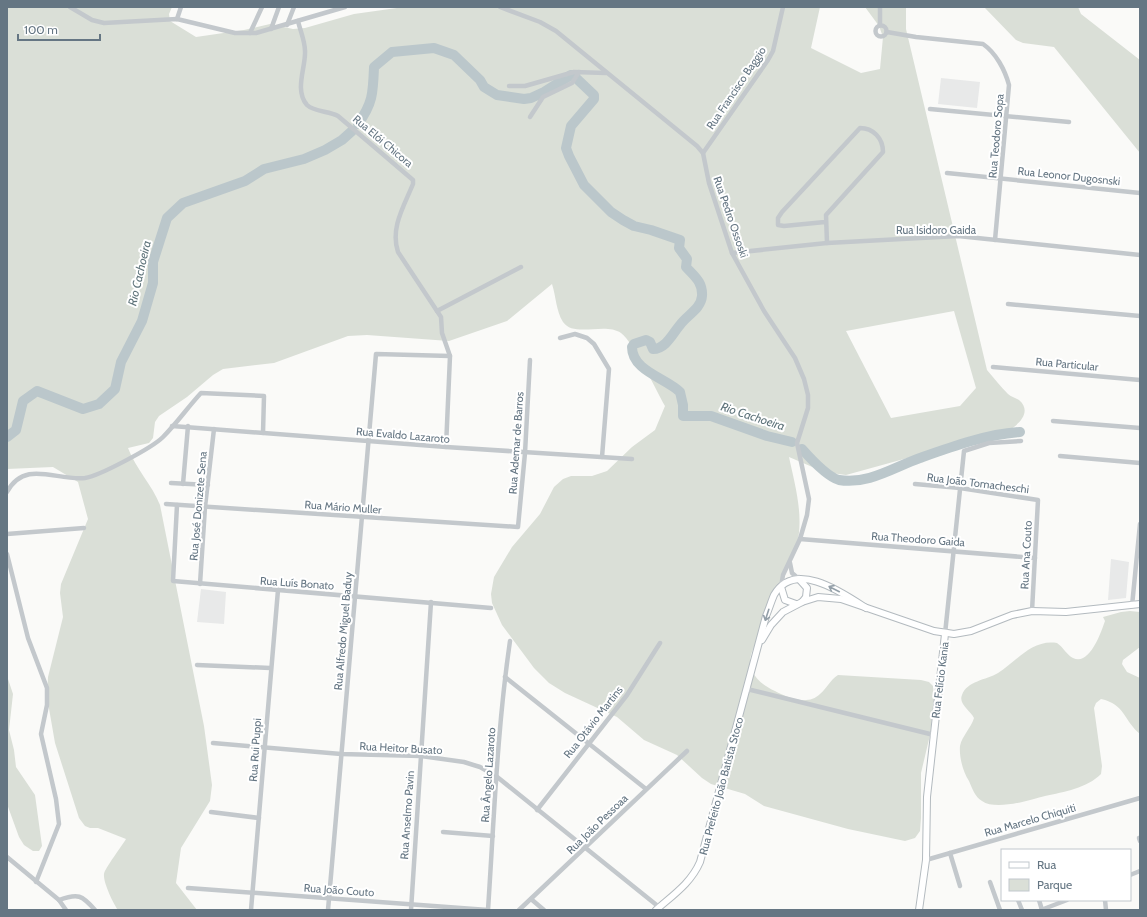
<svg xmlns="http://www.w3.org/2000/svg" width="1147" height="917" font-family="Cabin,sans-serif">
<rect width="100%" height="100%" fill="#fafaf8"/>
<!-- built -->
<g fill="#e8e9e9">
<path d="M941 78 980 82 977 108 938 104Z"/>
<path d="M1111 559 1129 562 1126 598 1108 600Z"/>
<path d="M201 589 226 592 224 624 197 622Z"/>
</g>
<!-- green -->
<g fill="#dadfd7" fill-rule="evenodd">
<path d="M7 7H172L169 14 170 21 196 37 244 30 270 24 293 29 305 28 354 14 404 7H820L811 48 861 73 880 69 883 37 879 26 865 7H906V29L987 370C994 378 1001 387 1008 394 1011 397 1016 398 1019 400 1032 411 1020 424 1009 430L846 475 824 472 789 457C795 485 804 516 797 544 794 557 786 569 781 580 775 593 772 607 767 621 762 636 744 655 752 671 757 681 766 687 775 691 788 698 808 706 820 694 827 688 830 680 838 675L921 680 929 682 933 686 934 699 930 735 921 773V818L920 831 915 838 905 841 848 829 764 806 745 794 711 784 702 778 677 755 644 740 617 717 565 693 549 683 534 668 502 625 492 603 491 594 494 577 512 547 540 514 554 487 563 479 571 476H592L607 471 632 447 655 430 665 406C656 390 634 343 621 333 605 322 574 338 563 322 556 311 556 296 552 284L507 321 449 341 367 335 348 336 274 363 223 369 213 375 187 397 159 416 155 422 153 438 149 443 128 448C136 469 152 485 160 505L204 726 212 785 210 801 181 848 176 883 197 910H118C113 903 103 882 104 874 105 868 122 846 126 839L98 828H90L85 826 79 818 55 743 47 697 48 677 63 617 60 593 61 584 88 519 78 482 53 467 7 469ZM954 311 976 388 960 406 891 418 846 331Z"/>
<path d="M984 7H1078L1081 14 1140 60V153L1054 47 1023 43 1016 40Z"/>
<path d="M1130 611 1140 612V647L1123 660 1122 664 1127 672 1140 678V734C1124 721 1125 704 1101 699L1096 703 1094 708 1102 766 1101 774C1087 788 1064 792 1045 796 1030 800 996 811 982 801 975 797 972 788 969 781 963 772 959 757 960 746 962 736 971 728 974 718 971 711 958 704 962 695 967 681 986 680 998 673 1017 661 1032 639 1057 643 1063 647 1067 655 1073 658 1090 666 1101 632 1105 621L1103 617 1121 612Z"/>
<path d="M7 676 13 694 9 730 14 750 16 767 35 795 42 846 39 851H33L24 845 19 837 7 804Z"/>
</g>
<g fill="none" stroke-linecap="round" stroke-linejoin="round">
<!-- river -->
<g stroke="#bbc7cb" stroke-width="10">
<path d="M358 124C373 103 373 93 374 67L392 52 434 48 454 55 480 80 484 87 497 95 524 99 531 98 544 92 571 75 574 76 594 95V99L571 126 566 148 569 156 584 185 611 212 623 220 634 226 651 230 680 240 679 248 687 259 686 267C694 276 703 282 702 296 701 309 687 315 680 325 673 333 666 349 653 349L650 342 646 340 634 344 632 347C632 371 666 378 680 392L683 405V416H711L767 436 792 442"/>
<path d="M7 437 16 430 23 401 37 391 83 409 99 404 115 389 121 362 142 321 153 283V262L167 218 183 203 245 181 264 169 304 159 325 150 342 140 352 131"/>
<path d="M802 449C810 458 828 477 839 480 868 485 894 467 920 458 951 447 987 434 1020 432"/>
</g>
<!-- secondary casing -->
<g stroke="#b3babf" stroke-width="8">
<g id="secondary">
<path d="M799 579 807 588 806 597 802 602"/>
<path d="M781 587 785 600 796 604"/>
<path d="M762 640 771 625 783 612 802 602 818 597 841 599 934 631 954 634 971 631 1012 615 1032 611 1066 612 1140 604"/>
<path d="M656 910C673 895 691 883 700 862L766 616C769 609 771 602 774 595 795 559 843 593 866 608"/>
<path d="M919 910 926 860 927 797 945 634"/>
</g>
</g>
<!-- street -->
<g stroke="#c3c8cc" stroke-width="4.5">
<path d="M70 7 92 20 104 23 177 19 235 33H256L345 7"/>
<path d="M500 7 540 22 556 31 697 146 703 153 709 183 732 253 764 311 795 358 804 379 808 395V408L797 443 809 499 807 515 800 539 783 575 781 587"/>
<path d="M880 7V25"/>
<path d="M177 19 181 7"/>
<path d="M298 21C300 30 305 41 305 51 306 67 294 90 307 105 314 112 329 111 338 116L413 180V184C404 206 390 228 398 252L441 317 442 333 450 356 446 447"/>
<path d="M287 25 294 7"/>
<circle cx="881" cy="31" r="5.5"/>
<path d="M271 29 279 7"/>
<path d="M887 32 916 37 983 44C996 53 1005 70 1009 85L995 240"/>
<path d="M250 33 262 7"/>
<path d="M509 86H525L574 72 606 73"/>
<path d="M930 109 1069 122"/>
<path d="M530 117 543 97 572 83 579 72"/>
<path d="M703 153 768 60 773 51 783 7"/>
<path d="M947 173 1140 193"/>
<path d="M825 222 784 226 778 225V218L782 212 860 128C873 128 883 138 883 152L826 215 827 243"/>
<path d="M732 253 827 243 958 236 1140 255"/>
<path d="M1008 304 1140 316"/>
<path d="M437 311 521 267"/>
<path d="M560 338 575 334 587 338 594 344 609 369 602 457"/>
<path d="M993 367 1140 380"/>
<path d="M1053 421 1140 428"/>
<path d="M172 426 446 447 632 459"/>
<path d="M1060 456 1140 463"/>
<path d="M171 483 208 485"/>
<path d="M183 484 188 426"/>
<path d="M915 484 960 488 1038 500 1032 611"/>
<path d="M7 492C25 459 56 481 85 478 99 476 152 448 163 437 177 423 188 407 201 393L264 396 263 433"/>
<path d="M166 504 518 527 525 453 530 360"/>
<path d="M177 505 173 581 491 608"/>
<path d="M7 534 84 528"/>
<path d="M800 539 1035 558"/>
<path d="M7 554 28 638 47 688V705L41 734 56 799 59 824 36 882"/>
<path d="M790 563 792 573 799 579"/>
<path d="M200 584 205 507 214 429"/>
<path d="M1132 606 1140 524"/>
<path d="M945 634 964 451 989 443 1021 441"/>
<path d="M197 665 270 668"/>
<path d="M505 677 646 789"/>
<path d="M747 689 934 735"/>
<path d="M213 743 341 754 421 756 464 762 480 767 496 776 659 907"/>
<path d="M537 810 627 695 660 643"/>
<path d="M211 812 259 818"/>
<path d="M443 832 493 836"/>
<path d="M1139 838 1140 841"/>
<path d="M950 853 960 886"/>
<path d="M7 857 59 900 66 910"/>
<path d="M926 860 1140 798"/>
<path d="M1130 875 1140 871"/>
<path d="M990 882 1000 910"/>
<path d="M188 888 488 910"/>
<path d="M531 899 544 910"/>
<path d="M59 900C78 893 82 895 95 910"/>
<path d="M1018 900 1022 910"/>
<path d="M1039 900 1042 910"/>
<path d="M1105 900 1106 910"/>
<path d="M251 910 278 590"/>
<path d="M328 910 376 354 450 356"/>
<path d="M411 910 431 602"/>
<path d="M488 910C494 820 497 730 510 641"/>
<path d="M519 910 687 751"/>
<path d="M1041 910 1067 900"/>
</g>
<!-- secondary -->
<use href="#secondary" stroke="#fff" stroke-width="6"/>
</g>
<!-- one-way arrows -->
<defs><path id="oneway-shaft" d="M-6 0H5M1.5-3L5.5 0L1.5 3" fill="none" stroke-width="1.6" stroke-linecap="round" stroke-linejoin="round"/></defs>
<g stroke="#939fa8">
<use href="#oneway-shaft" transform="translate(834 589) rotate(-153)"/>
<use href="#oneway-shaft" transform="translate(767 615) rotate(108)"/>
</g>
<g text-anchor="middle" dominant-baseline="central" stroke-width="4" stroke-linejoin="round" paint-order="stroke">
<!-- street labels -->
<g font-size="11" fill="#657683" stroke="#fff">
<text transform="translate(736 88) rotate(-56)">Rua Francisco Baggio</text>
<text transform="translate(996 136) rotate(-85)">Rua Teodoro Sopa</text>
<text transform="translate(383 141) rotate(40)">Rua Elói Chicora</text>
<text transform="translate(1069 176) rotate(6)">Rua Leonor Dugosnski</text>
<text transform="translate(731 217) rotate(71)">Rua Pedro Ossoski</text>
<text x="936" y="230">Rua Isidoro Gaida</text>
<text transform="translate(1067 364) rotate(5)">Rua Particular</text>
<text transform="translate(403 435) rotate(5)">Rua Evaldo Lazaroto</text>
<text transform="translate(516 443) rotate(-86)">Rua Ademar de Barros</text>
<text transform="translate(978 483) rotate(7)">Rua João Tomacheschi</text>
<text transform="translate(198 506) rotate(-85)">Rua José Donizete Sena</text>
<text transform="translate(343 507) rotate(4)">Rua Mário Muller</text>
<text transform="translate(918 539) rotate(4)">Rua Theodoro Gaida</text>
<text transform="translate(1026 555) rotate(-87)">Rua Ana Couto</text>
<text transform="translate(297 583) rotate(4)">Rua Luís Bonato</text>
<text transform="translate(343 631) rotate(-85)">Rua Alfredo Miguel Baduy</text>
<text transform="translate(940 680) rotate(-83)">Rua Felício Kania</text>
<text transform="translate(593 722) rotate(-52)">Rua Otávio Martins</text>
<text transform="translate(401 748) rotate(3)">Rua Heitor Busato</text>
<text transform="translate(255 750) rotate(-86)">Rua Rui Puppi</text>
<text transform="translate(488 775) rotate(-86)">Rua Ângelo Lazaroto</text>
<text transform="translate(721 786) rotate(-75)">Rua Prefeito João Batista Stoco</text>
<text transform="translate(407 815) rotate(-86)">Rua Anselmo Pavin</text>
<text transform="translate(1030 820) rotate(-16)">Rua Marcelo Chiquiti</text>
<text transform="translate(597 824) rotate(-44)">Rua João Pessoaa</text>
<text transform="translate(339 890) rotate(4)">Rua João Couto</text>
</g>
<!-- water labels -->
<g font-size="12" font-style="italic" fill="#60757c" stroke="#fff">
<text transform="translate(139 273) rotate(-77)">Rio Cachoeira</text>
<text transform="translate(753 416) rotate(18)">Rio Cachoeira</text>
</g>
</g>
<!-- border -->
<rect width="1147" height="917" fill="none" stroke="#657683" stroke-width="16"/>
<!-- legend -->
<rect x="1001" y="849" width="130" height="52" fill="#ffffff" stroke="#c1c8cd"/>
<rect x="1009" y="862" width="20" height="6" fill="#ffffff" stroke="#c1c8cd"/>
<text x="1037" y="869" font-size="12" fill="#657683">Rua</text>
<rect x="1009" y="879" width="20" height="12" fill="#dadfd7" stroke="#c1c8cd"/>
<text x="1037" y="889" font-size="12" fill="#657683">Parque</text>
<!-- scale -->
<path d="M18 34v6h82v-6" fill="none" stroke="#657683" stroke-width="2"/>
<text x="24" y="34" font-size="12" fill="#657683" stroke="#ffffff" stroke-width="3" paint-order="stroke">100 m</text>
</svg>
